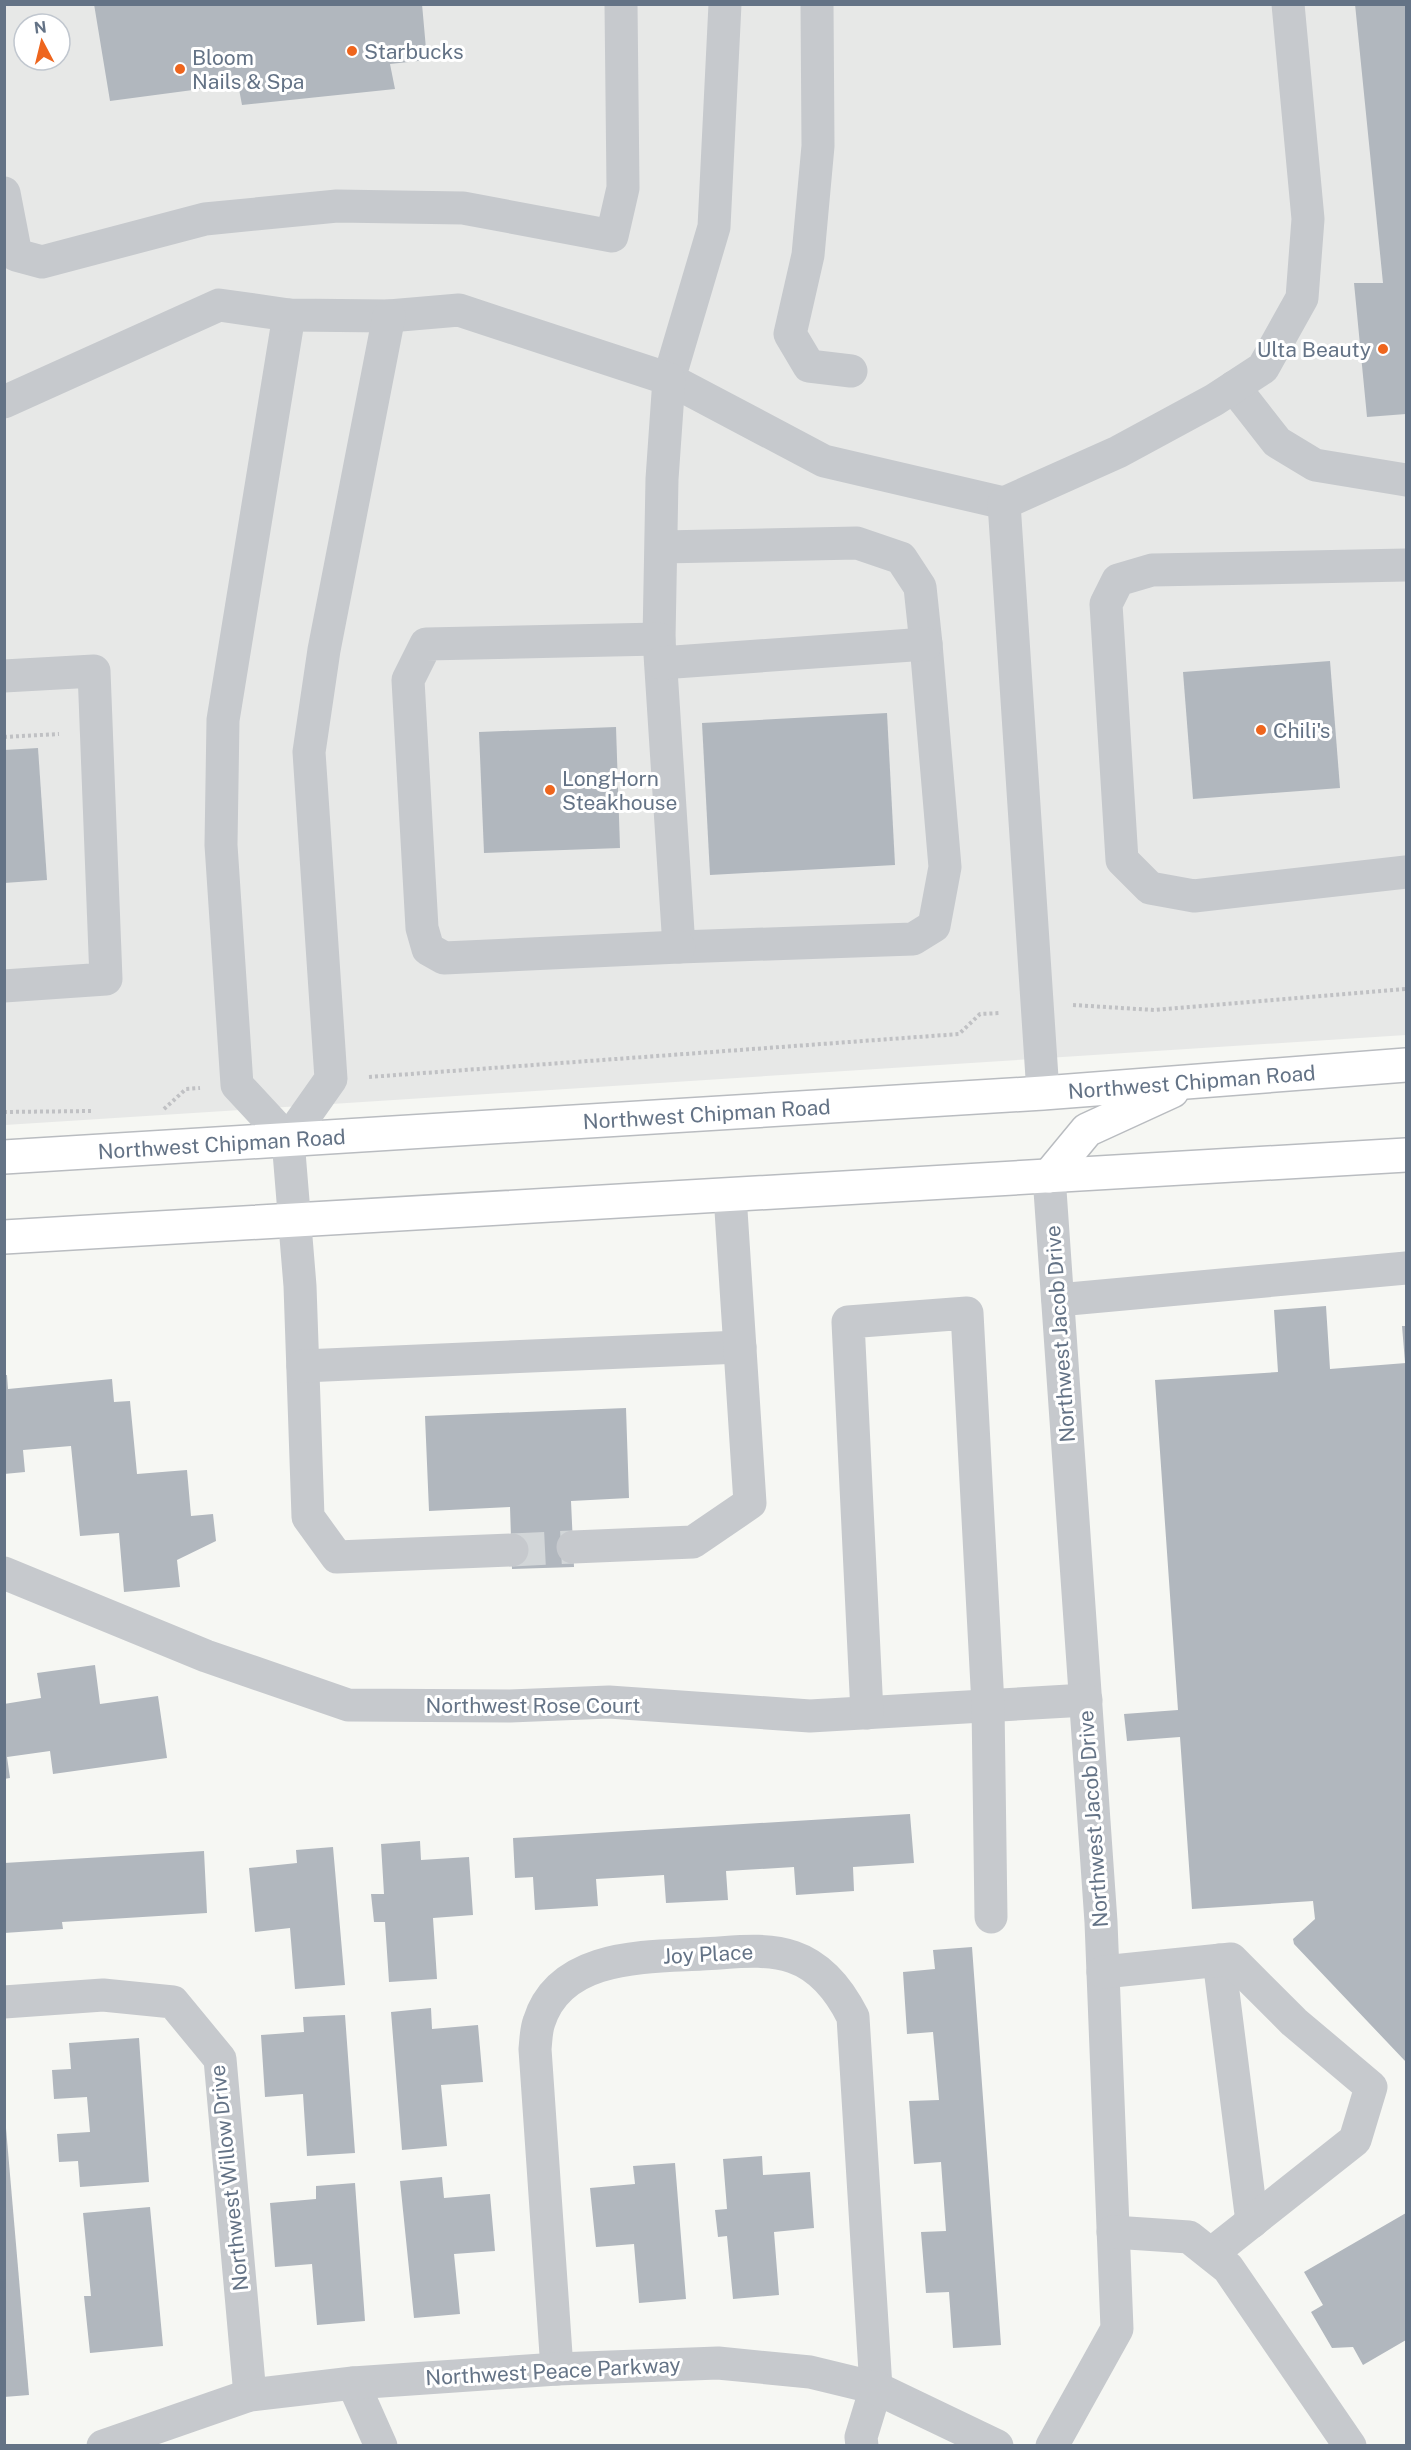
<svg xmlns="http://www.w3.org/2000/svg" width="1411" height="2450" font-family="'Public Sans',sans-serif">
<rect width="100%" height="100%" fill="#f6f7f3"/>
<!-- built -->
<path fill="#e7e8e7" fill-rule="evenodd" d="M5 5H1406V1035L5 1125ZM24 24H60V60H24Z"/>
<!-- building -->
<g fill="#b1b7be">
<path d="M94 4H422L427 60 390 64 395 89 242 105 238 84 110 101Z"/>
<path d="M1355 4H1406V414L1367 417 1354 283H1383Z"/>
<path d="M1330 661 1340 788 1193 799 1183 672Z"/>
<path d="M887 713 895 865 710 875 702 723Z"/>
<path d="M616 727 620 848 484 853 479 732Z"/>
<path d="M38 748 47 880 4 883V750Z"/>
<path d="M1326 1306 1330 1369 1406 1363V2062L1294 1944 1293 1939 1315 1919 1313 1901 1192 1909 1180 1737 1127 1741 1124 1714 1178 1710 1155 1380 1278 1372 1274 1310Z"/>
<path d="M1402 1326H1406V1362H1405Z"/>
<path d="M4 1375H7L8 1389 112 1379 114 1402 130 1401 137 1474 187 1470 191 1516 213 1514 216 1541 177 1560 180 1587 124 1592 119 1533 80 1536 71 1446 23 1450 25 1472 4 1474Z"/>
<path d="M626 1408 629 1498 571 1501 574 1567 512 1569 510 1507 429 1511 425 1416Z"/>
<path d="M95 1665 100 1704 158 1696 167 1758 53 1774 50 1751 7 1757 10 1778 4 1779V1704L41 1698 37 1673Z"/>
<path d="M910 1814 914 1863 853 1867 854 1891 796 1895 794 1867 726 1871 728 1900 666 1903 664 1875 596 1879 598 1906 535 1910 533 1877 515 1878 513 1838Z"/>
<path d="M420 1841 421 1860 469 1857 473 1915 433 1918 437 1979 389 1982 385 1922H374L371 1894H384L381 1844Z"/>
<path d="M333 1847 345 1985 295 1989 290 1928 255 1932 249 1868 297 1863 296 1850Z"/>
<path d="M204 1851 207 1913 62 1922 63 1929 4 1933V1863Z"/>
<path d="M972 1947 1001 2345 953 2348 949 2292 926 2293 921 2232 946 2231 941 2162 914 2164 909 2101 939 2100 933 2032 907 2034 903 1972 935 1969 933 1950Z"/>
<path d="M431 2008 432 2029 478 2025 483 2082 441 2085 447 2146 402 2150 391 2012Z"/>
<path d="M345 2015 355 2153 307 2156 303 2094 265 2097 261 2035 304 2032 303 2017Z"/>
<path d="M139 2038 149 2182 80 2187 78 2161 59 2162 57 2134 90 2132 87 2097 54 2099 52 2070 71 2069 69 2043Z"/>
<path d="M4 2105 29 2395 4 2397Z"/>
<path d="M762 2156 763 2175 810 2172 814 2228 774 2232 779 2295 733 2299 727 2236 718 2237 715 2210 727 2209 723 2159Z"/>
<path d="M675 2163 686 2299 639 2303 634 2244 596 2247 590 2188 635 2184 633 2166Z"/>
<path d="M442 2177 444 2198 490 2194 495 2251 454 2254 460 2314 414 2318 400 2181Z"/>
<path d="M355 2183 365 2321 317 2325 312 2264 275 2267 270 2203 316 2199V2186Z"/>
<path d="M150 2207 163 2346 90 2353 84 2296H91L83 2213Z"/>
<path d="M1406 2213V2340L1363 2365 1353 2347 1332 2348 1311 2312 1323 2305 1304 2272Z"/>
</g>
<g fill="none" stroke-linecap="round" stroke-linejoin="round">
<!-- minor-tunnel -->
<path stroke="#d2d6d8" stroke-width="33" stroke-dasharray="33 16" stroke-linecap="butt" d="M512 1550 573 1547"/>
<!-- major casing -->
<g stroke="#b9bcc0" stroke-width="36">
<g id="major">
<path id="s1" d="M4 1157 1043 1093 1406 1065"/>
<path d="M1049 1176 1087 1130 1172 1091"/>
<path d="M4 1237 1406 1155"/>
</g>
</g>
<!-- path -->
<g stroke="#c0c1c4" stroke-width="4" stroke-dasharray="3 3" stroke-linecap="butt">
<path d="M4 737 59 734"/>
<path d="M1073 1005 1154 1010 1406 989"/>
<path d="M369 1077 959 1034 980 1014 1000 1013"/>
<path d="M164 1109 186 1089 200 1088"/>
<path d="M4 1112 91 1111"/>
</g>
<!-- minor -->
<g stroke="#c6c9cd" stroke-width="33">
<path d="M725 4 714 227 669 379 824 461 1004 503"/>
<path d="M817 4 818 146 808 255 790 334 809 366 851 371"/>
<path d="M4 193 16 255 42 262 205 219 337 206 463 208 612 236 623 188 621 4"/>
<path d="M289 315 223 720 221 845 237 1085 288 1140 300 1286 308 1517 337 1557 512 1550"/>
<path d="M1234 387 1277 442 1315 465 1406 480"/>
<path d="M4 402 219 305 289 315 389 316 459 310 669 379 662 479 659 639 679 947 913 939 934 926 945 867 926 644 920 587 901 558 857 543 661 547"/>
<path d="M1406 565 1152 570 1118 580 1106 604 1122 860 1150 888 1194 896 1406 872"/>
<path d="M659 639 426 644 408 680 422 928 428 949 444 958 679 947"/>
<path d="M661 663 926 644"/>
<path d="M4 676 94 671 106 979 4 986"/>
<path d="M1043 1093 1004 503 1118 452 1214 400 1263 368 1302 298 1308 219 1288 4"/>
<path d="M288 1140 331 1079 309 752 324 650 389 316"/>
<path d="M1049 1176 1101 1922 1117 2329 1052 2446"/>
<path d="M1058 1300 1406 1268"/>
<path d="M303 1366 740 1347"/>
<path d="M573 1547 693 1542 750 1503 730 1195"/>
<path d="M4 1573 206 1656 348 1705 510 1706 609 1702 810 1716 1086 1700"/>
<path d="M867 1713 848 1322 967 1313 988 1705 991 1917"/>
<path d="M1219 1960 1252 2222"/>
<path d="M1103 1972 1231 1959 1294 2022 1371 2087 1355 2140 1211 2254"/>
<path d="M4 2002 103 1995 173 2002 220 2059 250 2395"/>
<path d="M1113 2232 1189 2237 1228 2268 1350 2446"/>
<path d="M557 2369 535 2049C536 2040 536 2030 539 2022 560 1954 645 1957 702 1954 731 1953 764 1947 793 1957 822 1967 840 1991 853 2017L876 2388 861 2437 862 2446"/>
<path d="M353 2383 381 2446"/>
<path d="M103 2446 250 2395 353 2383 557 2369 718 2363 810 2372 876 2388 997 2446"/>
</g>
<!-- major -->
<use href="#major" stroke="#fff" stroke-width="33"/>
</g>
<!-- markers -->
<g fill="#ee651d" stroke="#fff" stroke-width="2">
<circle cx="352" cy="51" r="6"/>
<circle cx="180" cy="69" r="6"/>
<circle cx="1383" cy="349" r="6"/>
<circle cx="1261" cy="730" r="6"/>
<circle cx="550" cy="790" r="6"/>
</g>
<g text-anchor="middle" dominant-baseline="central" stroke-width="6" stroke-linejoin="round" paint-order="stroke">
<!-- poi labels -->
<g font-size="21" fill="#647386" stroke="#fff" text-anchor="start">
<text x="364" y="51">Starbucks</text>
<text x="192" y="57">Bloom<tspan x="192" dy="24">Nails &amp; Spa</tspan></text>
<text x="1371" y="349" text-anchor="end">Ulta Beauty</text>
<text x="1273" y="730">Chili's</text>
<text x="562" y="778">LongHorn<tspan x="562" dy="24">Steakhouse</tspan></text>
</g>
<!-- street labels -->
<g font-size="21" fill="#647386" stroke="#fff">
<text stroke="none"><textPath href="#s1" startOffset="1190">Northwest Chipman Road</textPath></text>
<text stroke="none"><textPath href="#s1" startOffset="704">Northwest Chipman Road</textPath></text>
<text stroke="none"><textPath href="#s1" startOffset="218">Northwest Chipman Road</textPath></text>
<text transform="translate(1060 1334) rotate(-94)">Northwest Jacob Drive</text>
<text x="533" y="1705">Northwest Rose Court</text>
<text transform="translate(1093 1819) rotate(-94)">Northwest Jacob Drive</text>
<text transform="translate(708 1954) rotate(-3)">Joy Place</text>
<text transform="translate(229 2178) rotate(-96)">Northwest Willow Drive</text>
<text transform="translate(553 2371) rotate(-3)">Northwest Peace Parkway</text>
</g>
</g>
<!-- border -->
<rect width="1411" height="2450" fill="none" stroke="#647386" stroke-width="12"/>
<!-- north arrow -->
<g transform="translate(42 42) rotate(353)"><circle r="28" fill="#ffffff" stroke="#c1c7cf" stroke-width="1.5"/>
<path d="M0-4.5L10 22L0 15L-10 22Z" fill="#ee651d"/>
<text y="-9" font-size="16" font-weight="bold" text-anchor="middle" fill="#647386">N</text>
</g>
</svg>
